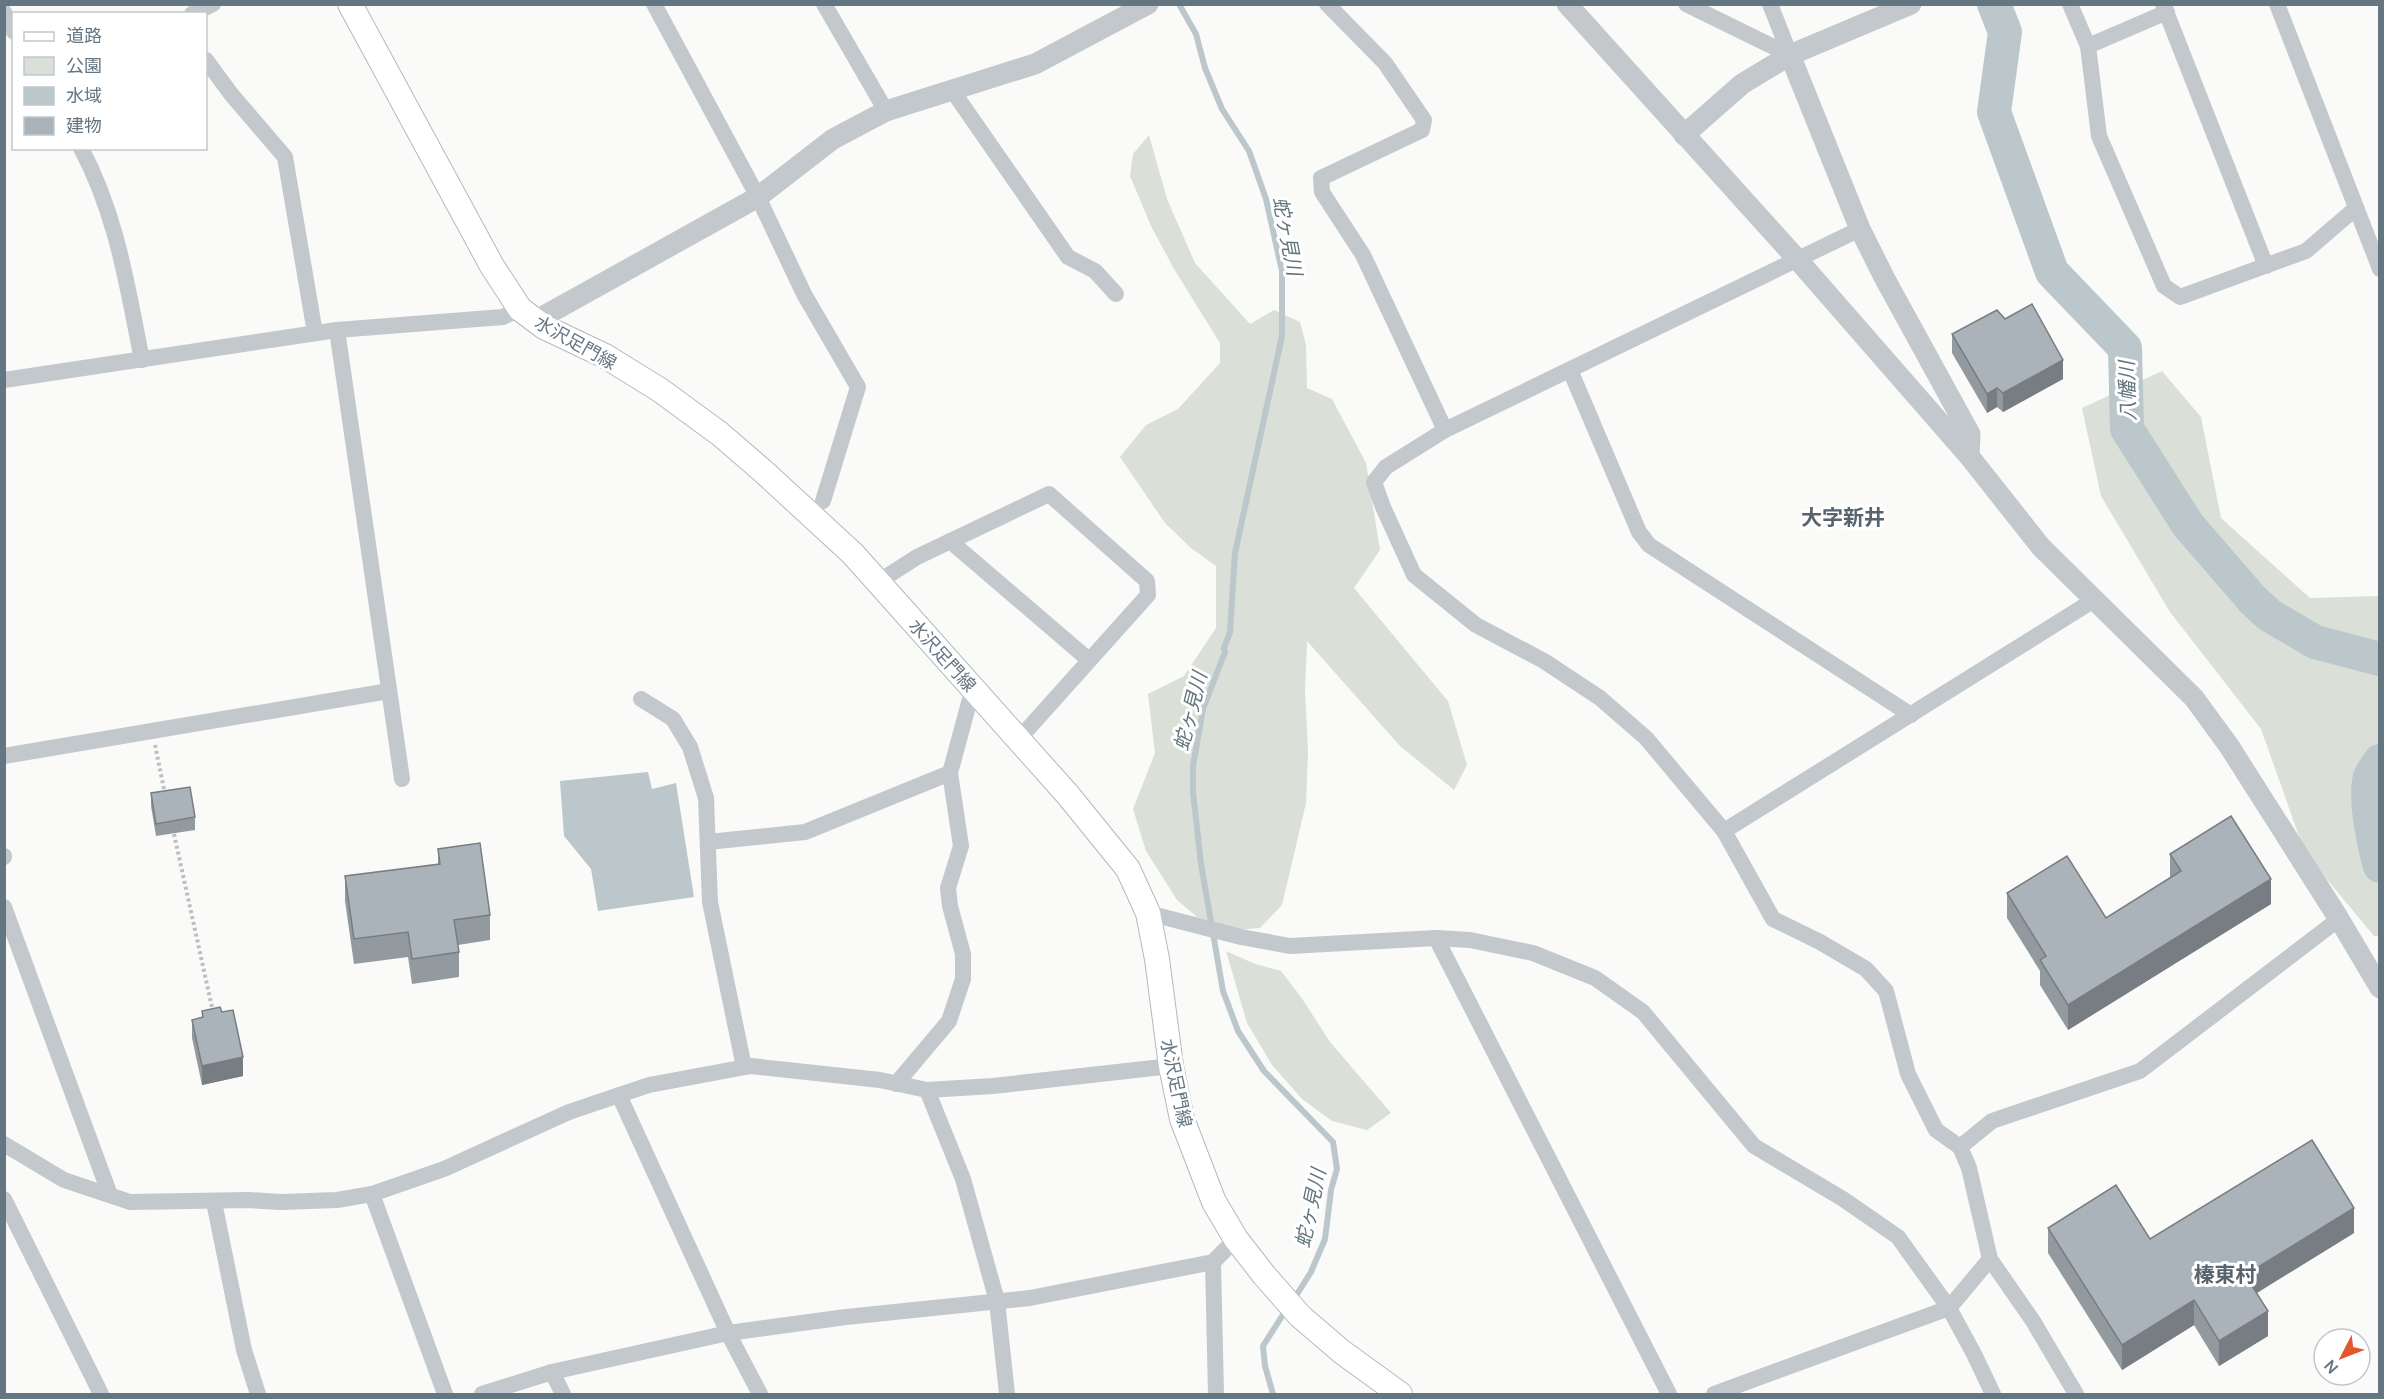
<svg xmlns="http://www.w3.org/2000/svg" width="2384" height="1399" font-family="Manrope,'Noto Sans JP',sans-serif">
<rect width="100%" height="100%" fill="#fafaf8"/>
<!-- green -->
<g fill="#dadfd7">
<path d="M1149 135 1167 199 1195 263 1250 324 1274 310 1300 322 1306 345 1307 388 1332 399 1366 463 1380 550 1354 588 1448 701 1467 765 1454 790 1400 746 1307 641 1305 690 1308 752 1306 803 1282 905 1260 928 1238 930 1197 917 1177 900 1146 851 1133 809 1155 753 1148 694 1184 676 1216 628V566L1191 548 1165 523 1120 457 1146 425 1178 409 1220 363V343L1174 269 1151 226 1130 176 1133 154Z"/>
<path d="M2162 371 2201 417 2221 518 2310 598 2379 596V936H2374L2305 853 2261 729 2170 612 2101 496 2082 408Z"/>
<path d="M1226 951 1255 964 1281 971 1301 997 1330 1042 1391 1113 1367 1130 1332 1121 1302 1099 1272 1065 1247 1023Z"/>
</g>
<!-- water -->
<path fill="#bbc7cb" d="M648 772 652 789 676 783 694 897 598 911 591 869 564 836 560 781Z"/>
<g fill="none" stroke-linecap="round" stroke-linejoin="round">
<!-- stream -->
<g stroke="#bbc7cb" stroke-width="6">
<path d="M1179 4 1196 34 1205 68 1222 109 1249 151 1266 199 1282 271V336L1235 553 1230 632 1224 648 1225 652 1203 709 1193 766V792L1201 864 1223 991 1238 1031 1264 1071 1333 1142 1337 1169 1331 1190 1325 1239 1311 1272 1294 1299"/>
<path d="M1273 1394 1265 1366 1263 1346 1286 1310"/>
</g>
<!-- river -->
<g stroke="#bbc7cb" stroke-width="34">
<path d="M1994 4 2005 32 1994 112 2052 272 2125 348 2127 429 2188 525 2252 599 2269 615 2315 642 2380 659"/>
<path d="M2380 761C2377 766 2372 772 2370 777 2364 798 2374 845 2380 866"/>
</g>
<!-- secondary casing -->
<g stroke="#b3babf" stroke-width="26">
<path id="secondary" d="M350 4 492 266 520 309 544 327 605 356 660 390 720 434 764 472 853 554 1068 795 1128 869 1148 913 1157 959 1171 1066 1182 1119 1214 1202 1236 1239 1264 1275 1300 1316 1342 1352 1400 1394"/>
</g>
<!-- path -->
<g stroke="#bbbfc2" stroke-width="4" stroke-dasharray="3 3" stroke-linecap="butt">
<path d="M155 745 165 794"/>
<path d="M174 834 213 1012"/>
</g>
<!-- minor -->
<g stroke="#c3c8cc" stroke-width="16">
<path d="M654 4 758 197 804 294 858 387 823 501"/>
<path d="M824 4 886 111"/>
<path d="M1327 4 1385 63 1424 120 1422 130 1321 178 1322 192 1363 255 1445 430"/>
<path d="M1686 4 1790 55"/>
<path d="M1770 4 1790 55"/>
<path d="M2070 4 2088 46 2099 136 2164 286 2180 297 2306 251 2356 208"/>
<path d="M2163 4 2266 266"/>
<path d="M2277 4 2380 269"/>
<path d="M4 12 14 32"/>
<path d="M192 14 213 4"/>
<path d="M2088 46 2167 12"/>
<path d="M206 60 231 94 285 157 315 333"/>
<path d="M952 90 1068 257 1095 271 1116 294"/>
<path d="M81 148C117 216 127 285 142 360"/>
<path d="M1860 229 1445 430 1386 467 1374 482 1383 507 1414 575 1476 625 1544 661 1600 698 1646 738 1724 831 1773 919 1820 942 1866 969 1886 991 1908 1074 1936 1130 1960 1147"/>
<path d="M337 330 402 779"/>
<path d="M1570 370 1639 532 1649 545 1911 715"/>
<path d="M4 380 337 330 503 317 520 309"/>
<path d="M950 541 1089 660"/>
<path d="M878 582 917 557 1049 494 1147 581 1148 595 1018 740"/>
<path d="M641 699 673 719 690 747 706 798 710 902 744 1067"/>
<path d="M4 756 389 691"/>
<path d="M1724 831 2094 600"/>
<path d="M708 842 805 832 950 773"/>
<path d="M4 856V857"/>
<path d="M4 907 110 1195"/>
<path d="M1148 913 1241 937 1290 946 1436 938 1470 940 1533 953 1595 978 1643 1012 1754 1146 1843 1199 1898 1237 1949 1308 1974 1354 1993 1394"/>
<path d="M1436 938 1669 1394"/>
<path d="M896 1084 949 1021 963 979V954L950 906 948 888 961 846 950 773 973 688"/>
<path d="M927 1090 963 1179 997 1301 1007 1394"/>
<path d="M619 1095 728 1333 760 1394"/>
<path d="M4 1144 64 1180 130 1202 248 1200 281 1202 337 1200 372 1194 444 1169 569 1112 649 1085 751 1066 880 1080 927 1090 993 1086 1171 1066"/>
<path d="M372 1194 445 1394"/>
<path d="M4 1199 101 1394"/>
<path d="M214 1202 244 1350 258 1394"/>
<path d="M1213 1262 1216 1394"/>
<path d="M552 1372 563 1394"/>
<path d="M482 1394 552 1372 728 1333 846 1317 1030 1298 1213 1262 1236 1239"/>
<path d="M1714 1394 1949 1308 1990 1259"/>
<path d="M2076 1394 2033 1321 1990 1259 1969 1168 1960 1147 1992 1121 2140 1071 2339 919"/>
</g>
<!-- tertiary -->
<g stroke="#c3c8cc" stroke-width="21">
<path d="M1567 4 1797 259 1969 456 2041 547 2194 698 2229 746 2339 919 2380 988"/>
<path d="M1790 55 1860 229 1885 279 1970 434 1969 456"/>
<path d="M1684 135 1742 84 1790 55 1911 4"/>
<path d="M535 321 758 197 833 139 886 111 1035 64 1148 4"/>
</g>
<!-- secondary -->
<use href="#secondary" stroke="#fff" stroke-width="24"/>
</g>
<!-- wall -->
<g fill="#929a9f">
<path d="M1952 334 2063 379 2003 412 1997 407 1987 413 1952 353Z"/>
<path d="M151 793 195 817V830L156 836 151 806Z"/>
<path d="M438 849 490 915V940L458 945 459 952V977L412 984 408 957 354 964 345 901V876L438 864Z"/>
<path d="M2170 854 2271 904 2068 1030 2040 985V971L2007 918V893L2106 918 2170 878Z"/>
<path d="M202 1011 222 1012 243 1076 202 1085 192 1038V1020L202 1017Z"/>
<path d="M2048 1228 2150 1239 2354 1233 2257 1293 2268 1336 2219 1366 2194 1325 2122 1370 2048 1253Z"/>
</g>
<!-- shaded-wall -->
<g fill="#777d82">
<path d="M2063 360V379L2003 412V393Z"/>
<path d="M1997 388V407L1987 413V394Z"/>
<path d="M2271 879V904L2068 1030V1005Z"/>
<path d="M243 1057V1076L202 1085V1066Z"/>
<path d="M2354 1208V1233L2245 1300V1275Z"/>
<path d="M2194 1300V1325L2122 1370V1345Z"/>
<path d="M2268 1311V1336L2219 1366V1341Z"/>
</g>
<!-- building -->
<g fill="#aab3b9" stroke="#777d82" stroke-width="1.5">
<path d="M2032 304 2063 360 2003 393 1997 388 1987 394 1952 334 1997 310 2005 319Z"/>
<path d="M190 787 195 817 156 824 151 793Z"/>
<path d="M2231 816 2271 879 2068 1005 2040 960 2046 956 2007 893 2067 856 2106 918 2181 871 2170 854Z"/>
<path d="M480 843 490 915 454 920 459 952 412 959 408 932 354 939 345 876 440 864 438 849Z"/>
<path d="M220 1007 222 1012 233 1010 243 1057 202 1066 192 1020 203 1017 202 1011Z"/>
<path d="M2312 1140 2354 1208 2245 1275 2268 1311 2219 1341 2194 1300 2122 1345 2048 1228 2116 1185 2150 1239Z"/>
</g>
<g text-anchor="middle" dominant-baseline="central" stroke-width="6" stroke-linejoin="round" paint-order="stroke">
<!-- street labels -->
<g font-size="18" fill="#657683" stroke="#fff">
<text transform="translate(576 342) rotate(29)">水沢足門線</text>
<text transform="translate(943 655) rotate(48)">水沢足門線</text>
<text transform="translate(1177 1083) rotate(78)">水沢足門線</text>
</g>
<!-- water labels -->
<g font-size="20" font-style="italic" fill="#60757c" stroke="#fff">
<text transform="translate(1288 236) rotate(79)">蛇ヶ見川</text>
<text transform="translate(2127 391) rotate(-92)">八幡川</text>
<text transform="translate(1190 711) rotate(-76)">蛇ヶ見川</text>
<text transform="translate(1310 1208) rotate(-78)">蛇ヶ見川</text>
</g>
<!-- quarter labels -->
<g font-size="21" font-weight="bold" fill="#57646e" stroke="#fff">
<text x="1843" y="517">大字新井</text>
<text x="2225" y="1274">榛東村</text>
</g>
</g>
<!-- border -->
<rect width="2384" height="1399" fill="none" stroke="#657683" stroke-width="12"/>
<!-- legend -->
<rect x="12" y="12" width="195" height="138" fill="#ffffff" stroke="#c1c8cd" stroke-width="1.5"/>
<rect x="24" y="32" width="30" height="9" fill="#ffffff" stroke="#c1c8cd" stroke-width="1.5"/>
<text x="66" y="42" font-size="18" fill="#657683">道路</text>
<rect x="24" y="57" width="30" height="18" fill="#dadfd7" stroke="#c1c8cd" stroke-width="1.5"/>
<text x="66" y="72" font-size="18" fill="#657683">公園</text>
<rect x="24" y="87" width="30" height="18" fill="#bbc7cb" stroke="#c1c8cd" stroke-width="1.5"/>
<text x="66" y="102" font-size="18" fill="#657683">水域</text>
<rect x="24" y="117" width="30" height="18" fill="#aab3b9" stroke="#c1c8cd" stroke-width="1.5"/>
<text x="66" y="132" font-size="18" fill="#657683">建物</text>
<!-- north arrow -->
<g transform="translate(2342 1357) rotate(228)"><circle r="28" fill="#ffffff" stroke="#c1c8cd" stroke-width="1.5"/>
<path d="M0-4.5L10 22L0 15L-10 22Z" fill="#e4572e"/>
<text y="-9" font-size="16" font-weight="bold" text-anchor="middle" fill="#657683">N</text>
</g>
</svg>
